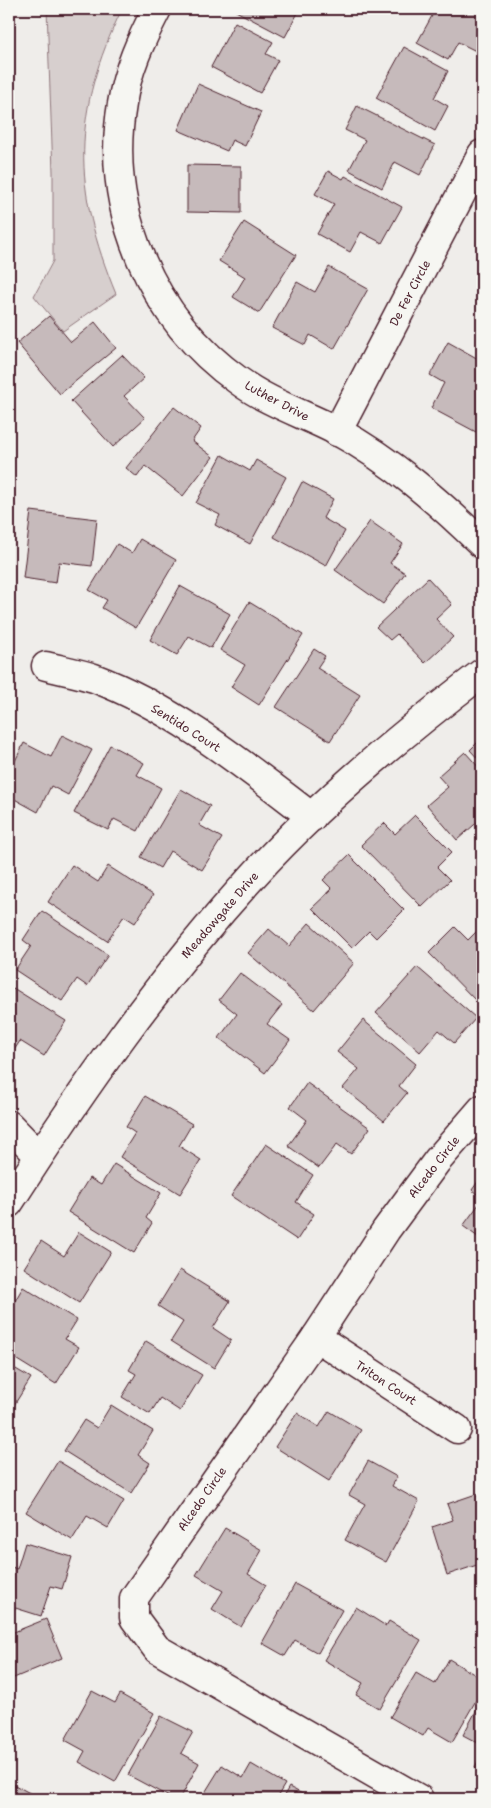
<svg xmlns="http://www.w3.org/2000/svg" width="491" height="1808" font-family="'Shantell Sans',sans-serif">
<rect width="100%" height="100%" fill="#efedea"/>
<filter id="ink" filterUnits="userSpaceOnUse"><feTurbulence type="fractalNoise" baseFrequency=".02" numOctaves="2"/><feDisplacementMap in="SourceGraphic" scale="10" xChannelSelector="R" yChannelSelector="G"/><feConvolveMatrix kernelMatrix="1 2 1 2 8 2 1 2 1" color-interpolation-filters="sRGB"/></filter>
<g filter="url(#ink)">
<!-- green -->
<path fill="#d7cfce" stroke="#90777c" d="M47 9H122C72 112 72 188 116 294L63 331 34 296 53 261V172Z"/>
<!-- building -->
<g fill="#c6babb" stroke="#4a1f2b">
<path d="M232 9H300L285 37Z"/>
<path d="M424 9H482V54L458 42 448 60 417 43 433 14Z"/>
<path d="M235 22 273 42 266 54 278 60 260 93 211 67Z"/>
<path d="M404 47 448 71 434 98 448 106 435 131 376 98Z"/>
<path d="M198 84 261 112 245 146 232 140 227 151 178 130Z"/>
<path d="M357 106 435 145 420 175 395 162 382 188 349 170 365 140 345 130Z"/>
<path d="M187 165 241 166V213L187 212Z"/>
<path d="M328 171 343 179 345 176 402 207 382 243 361 232 350 252 317 234 334 204 315 194Z"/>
<path d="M244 222 296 255 259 313 233 297 245 277 219 261Z"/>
<path d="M329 267 368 289 334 349 310 335 305 345 272 328 297 282 315 292Z"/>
<path d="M49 316 71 342 95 322 116 348 60 394 17 343Z"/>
<path d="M448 342 482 361V420L476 432 431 408 444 383 430 375Z"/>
<path d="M122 355 144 378 124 396 145 418 113 447 71 401Z"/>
<path d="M174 407 201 428 192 441 213 457 183 496 145 466 137 477 126 468Z"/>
<path d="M222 455 250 471 256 460 286 477 250 544 215 525 220 515 196 503Z"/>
<path d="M302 482 333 499 323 518 345 531 326 566 274 537Z"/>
<path d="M31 511 97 519 92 566 59 562 56 583 23 578Z"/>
<path d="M370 521 403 544 390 563 405 573 383 604 335 570Z"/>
<path d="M140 539 176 560 136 628 102 608 107 600 89 590 117 544 132 553Z"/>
<path d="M428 578 452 604 436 619 453 637 425 663 397 634 390 640 376 627Z"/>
<path d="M180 586 230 614 211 648 189 636 177 655 150 640Z"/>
<path d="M249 602 303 635 259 705 231 687 245 665 220 650Z"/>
<path d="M314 649 325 656 317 668 360 695 330 741 276 707Z"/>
<path d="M62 735 92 750 68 795 51 786 38 812 9 796V773L24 743 51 757Z"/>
<path d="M482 738V763L470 750Z"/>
<path d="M110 745 144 763 137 775 161 788 138 831 114 819 108 830 74 813Z"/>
<path d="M465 752 482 771V818L457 840 427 805 448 787 438 776Z"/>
<path d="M181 789 210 806 199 825 222 838 202 870 170 851 160 868 141 857Z"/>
<path d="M415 815 452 852 437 867 450 880 422 907 361 845 384 823 395 834Z"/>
<path d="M349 855 404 910 376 938 369 931 352 948 312 908 332 889 323 880Z"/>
<path d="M72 865 98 882 108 866 153 895 135 923 124 916 107 941 48 902Z"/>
<path d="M42 911 108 955 87 986 77 979 62 1001 15 970 31 946 23 940Z"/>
<path d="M309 923 354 963 314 1010 248 953 269 929 289 946Z"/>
<path d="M482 926V1007L429 953 455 927 468 940Z"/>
<path d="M417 967 476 1018 454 1043 439 1030 420 1052 376 1013Z"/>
<path d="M240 973 282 1005 267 1024 290 1040 265 1073 219 1038 237 1014 219 1000Z"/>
<path d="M13 988 66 1021 44 1056 20 1041 9 1058V995Z"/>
<path d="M363 1020 416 1064 399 1086 407 1093 384 1121 343 1088 359 1069 337 1052Z"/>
<path d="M307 1083 370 1128 351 1154 337 1144 319 1168 288 1146 307 1120 290 1107Z"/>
<path d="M145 1096 192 1124 179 1146 201 1160 180 1194 120 1157 135 1133 126 1127Z"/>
<path d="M266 1144 313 1175 296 1202 314 1214 297 1240 231 1196Z"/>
<path d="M114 1164 161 1193 146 1218 152 1223 134 1253 68 1212 89 1178 101 1185Z"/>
<path d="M482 1176V1198L472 1190Z"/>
<path d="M482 1200V1240L463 1226Z"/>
<path d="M79 1232 111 1252 79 1303 24 1268 41 1241 64 1256Z"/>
<path d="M180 1270 230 1301 213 1328 231 1340 214 1368 171 1341 183 1322 158 1306Z"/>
<path d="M23 1287 77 1320 65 1339 79 1347 56 1384 9 1355V1327L13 1321 9 1319V1311Z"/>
<path d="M146 1341 202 1375 180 1411 160 1398 150 1414 122 1397 136 1374 129 1370Z"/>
<path d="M9 1365 31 1378 9 1413Z"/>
<path d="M111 1405 153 1431 138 1455 150 1463 131 1493 64 1451 84 1420 97 1428Z"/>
<path d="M329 1411 361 1430 329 1481 275 1447 297 1413 319 1427Z"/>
<path d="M58 1461 124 1501 108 1528 87 1516 72 1540 26 1512Z"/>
<path d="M368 1461 397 1477 392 1486 419 1501 386 1562 345 1540 365 1504 349 1495Z"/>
<path d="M482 1492V1579L477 1565 447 1575 432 1527 453 1520 447 1504Z"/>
<path d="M225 1528 262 1550 248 1574 266 1585 241 1627 212 1609 223 1591 196 1575Z"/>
<path d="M25 1543 72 1557 62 1589 51 1586 41 1616 9 1606V1566L17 1569Z"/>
<path d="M295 1584 342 1610 318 1653 295 1640 285 1656 262 1643Z"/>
<path d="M356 1607 386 1626 389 1621 421 1640 380 1709 356 1695 363 1683 324 1660Z"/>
<path d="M46 1619 62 1658 9 1680V1634Z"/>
<path d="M449 1659 482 1679V1690L452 1742 428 1728 423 1736 390 1717 416 1673 435 1684Z"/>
<path d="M92 1691 115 1703 120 1694 154 1713 115 1782 79 1762 85 1751 65 1740Z"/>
<path d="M482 1700V1745L463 1735Z"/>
<path d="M161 1716 193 1732 181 1753 199 1763 180 1799H173L128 1775Z"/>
<path d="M482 1754V1772L475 1767Z"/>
<path d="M251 1764 285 1784 276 1799H201L222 1765 243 1778Z"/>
<path d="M9 1782 41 1799H9Z"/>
<path d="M289 1787 312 1799H282Z"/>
</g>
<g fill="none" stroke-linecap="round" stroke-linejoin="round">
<!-- minor casing -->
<g stroke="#4a1f2b" stroke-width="31">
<g id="minor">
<path d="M157 9C141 40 127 70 122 104 104 211 152 319 239 381 269 403 304 414 337 431 392 461 438 501 482 544"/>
<path d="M337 432 482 154"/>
<path d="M46 666C62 670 79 673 94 678 174 708 245 766 312 817"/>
<path d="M9 1125 39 1156"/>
<path d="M9 1203C82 1089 161 977 253 876 321 801 402 734 482 673"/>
<path d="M316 1337 457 1429"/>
<path d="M419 1799 157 1649 134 1618V1598L316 1337 386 1230 437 1161 482 1109"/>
</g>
</g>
<!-- minor -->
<use href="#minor" stroke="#f6f6f2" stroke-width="28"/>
</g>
</g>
<g text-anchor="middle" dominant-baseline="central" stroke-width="4" stroke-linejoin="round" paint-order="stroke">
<!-- street labels -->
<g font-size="12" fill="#4a1f2b" stroke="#f6f6f2">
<text transform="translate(410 293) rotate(-62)">De Fer Circle</text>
<text transform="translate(277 401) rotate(28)">Luther Drive</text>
<text transform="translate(186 728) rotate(32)">Sentido Court</text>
<text transform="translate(220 915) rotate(-49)">Meadowgate Drive</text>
<text transform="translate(434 1167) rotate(-52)">Alcedo Circle</text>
<text transform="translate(386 1383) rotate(33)">Triton Court</text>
<text transform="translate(202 1499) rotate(-55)">Alcedo Circle</text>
</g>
</g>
<!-- margin -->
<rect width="491" height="1808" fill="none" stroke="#f6f6f2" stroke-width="30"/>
<rect x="15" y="15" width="461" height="1778" fill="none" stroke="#4a1f2b" stroke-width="2" filter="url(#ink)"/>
</svg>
